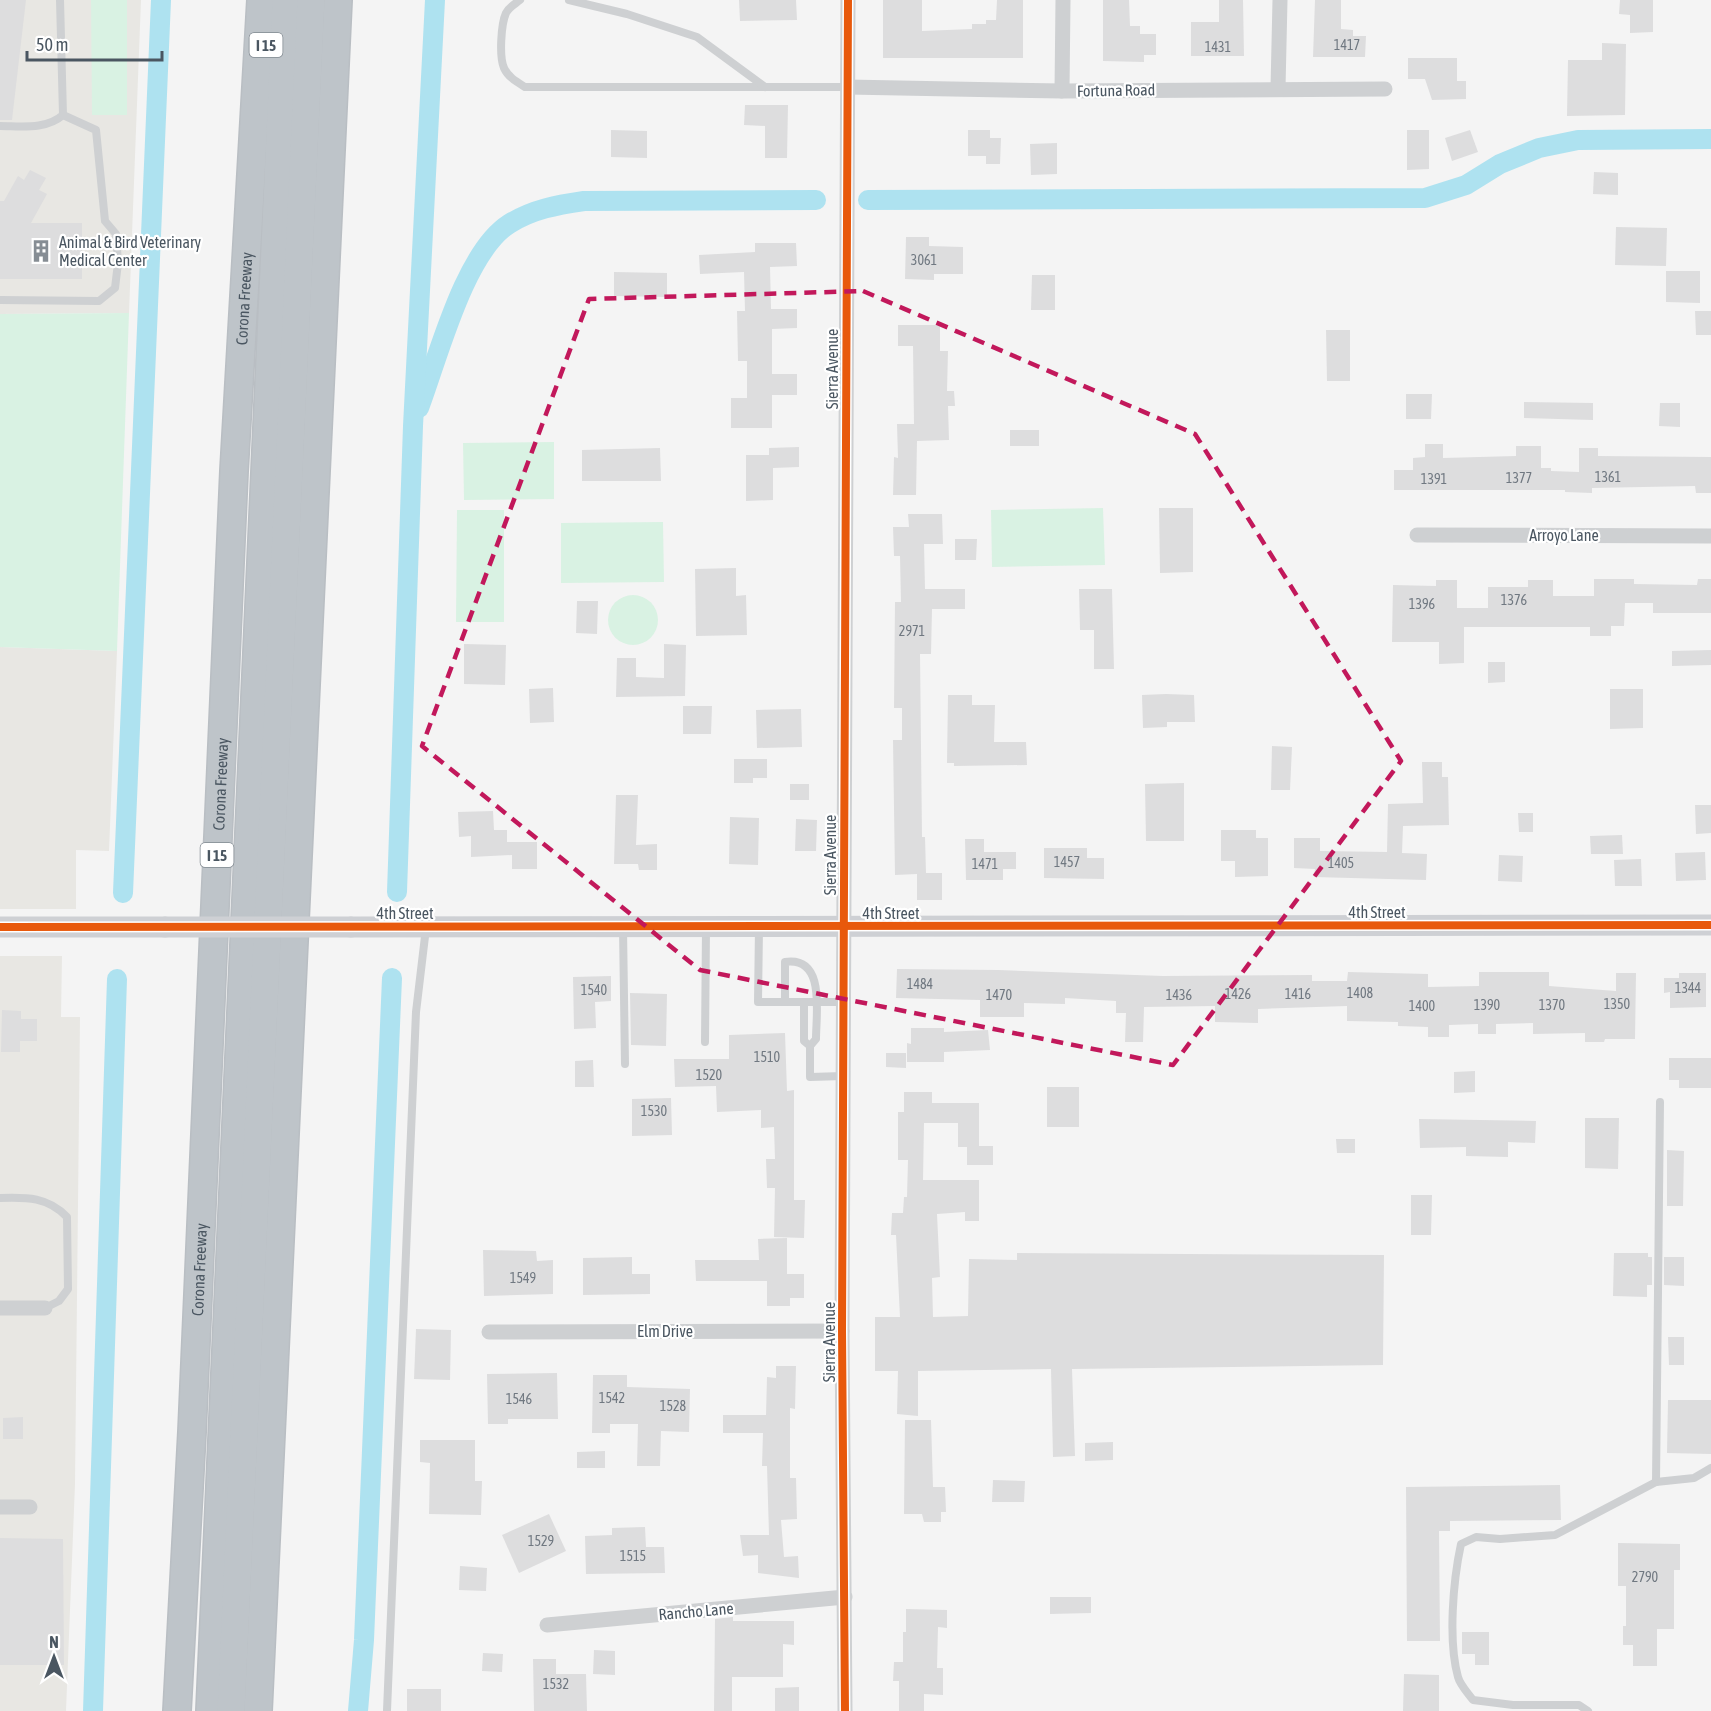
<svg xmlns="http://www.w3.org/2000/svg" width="1711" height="1711" font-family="'Asap Condensed',sans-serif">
<rect width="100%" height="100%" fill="#f4f4f4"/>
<!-- commercial -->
<g fill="#e8e7e3">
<path d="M0 0H141L129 313 0 314Z"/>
<path d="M0 647 117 651 109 851 76 850V909H0Z"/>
<path d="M0 956H62L61 1017H80L75 1484 66 1711H0Z"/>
</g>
<!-- green -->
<g fill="#d9f2e3">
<path d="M91 0H127V115H92Z"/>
<path d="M129 313 117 651 0 647V314Z"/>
<path d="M554 442V499L464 500 463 443Z"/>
<path d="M1103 508 1105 565 992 567 991 510Z"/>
<path d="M457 510H504V622H456Z"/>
<path d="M663 522 664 582 561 583V523Z"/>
<circle cx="633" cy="620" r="25"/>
</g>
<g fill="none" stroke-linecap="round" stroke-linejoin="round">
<!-- canal -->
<g stroke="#aee2f0" stroke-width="20">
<path d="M868 200 1425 198 1466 185 1500 164 1539 148 1578 140 1711 139"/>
<path d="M419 408C438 358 464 253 509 224 533 209 557 205 584 201L816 200"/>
<path d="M397 892 413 426 435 0"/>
<path d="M123 893 161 0"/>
<path d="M93 1711 117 979"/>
<path d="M358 1711 364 1640 392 978"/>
</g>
</g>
<!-- building -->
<g fill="#ddddde">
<path d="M0 0H26L12 120H0Z"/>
<path d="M739 0H796L797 20 740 21Z"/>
<path d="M883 0H922V31L972 29V24H986V20H996L997 0H1023V58H883Z"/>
<path d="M1103 0H1129L1130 26H1140V34H1156V55H1144V62L1103 61Z"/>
<path d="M1219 0H1243L1244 56H1191V22H1219Z"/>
<path d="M1315 0H1341V29L1353 30V36H1366L1365 57H1313Z"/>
<path d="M1620 0H1653V32L1630 33V15L1619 14Z"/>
<path d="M1602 43 1626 44 1625 115 1567 116 1568 60H1602Z"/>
<path d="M1408 58H1457V81H1466V99L1432 100 1425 79H1408Z"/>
<path d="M745 105H788L787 158H765V126L744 125Z"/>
<path d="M611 130 647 131V158L611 157Z"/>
<path d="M968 130H990V138H1001L1000 164H986V156H968Z"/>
<path d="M1407 130H1429V169L1407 170Z"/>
<path d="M1470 130 1478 152 1452 161 1445 138Z"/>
<path d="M1057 143V174L1031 175 1030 144Z"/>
<path d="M30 170 46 178 39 190 47 194 31 223H82V279H0V201H4L18 176 24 180Z"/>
<path d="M1594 172 1618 173V195L1593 194Z"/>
<path d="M1616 227 1667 228 1666 266 1615 265Z"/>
<path d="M906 237H929V246L963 247V274H934V280L905 279Z"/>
<path d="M755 243H796L797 266 770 267 771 309H797V328L772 329V374H797V395H772V428H731V398H747V361H738L737 311H745L744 272 700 274 699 255 755 252Z"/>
<path d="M1666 271H1700V303L1666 302Z"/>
<path d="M614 272 667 273V297L614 296Z"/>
<path d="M1032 275H1055V310H1031Z"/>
<path d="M1695 311H1711V335H1696Z"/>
<path d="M898 325H940V351H948L947 391H954L955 406H948L949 440 917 441 916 495H893L894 457 898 458 897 424H914L913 346H898Z"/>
<path d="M1326 330H1350V381H1327Z"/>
<path d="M1406 394H1432L1431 419H1406Z"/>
<path d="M1524 402 1593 403V420L1524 418Z"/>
<path d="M1660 403H1680V427L1659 426Z"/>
<rect x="1010" y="430" width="29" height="16"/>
<path d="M1425 444H1443V458L1516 456V446H1541V468H1551V471L1579 472V448H1598V456L1711 457V493H1696L1695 486 1592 488V493L1565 492V490H1394V470H1413V458L1425 457Z"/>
<path d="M799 447V467L773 468V500L746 501V455H769V448Z"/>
<path d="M660 448 661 481H582V450Z"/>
<path d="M1159 508H1193V572L1160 573Z"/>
<path d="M908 514H942L943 544H924L925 589H965V609H932L931 654H920L922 837H925L926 873H942V900H917V874L895 875 893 740H902V708H894L895 602H901L900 556H894L893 527H909Z"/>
<path d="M955 539H977L976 560H955Z"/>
<path d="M736 568V596L746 595 747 635 696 636 695 569Z"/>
<path d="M1594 579H1634V584L1697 585 1698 579H1711V613H1653V603H1625L1624 626H1611V636H1590V627H1464V663L1439 664V642H1392L1393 585 1436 586V580H1457V608H1488V587H1528V580H1553V596H1594Z"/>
<path d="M1079 589H1112L1114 669H1094V630H1080Z"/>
<path d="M577 601H598L597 634 576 633Z"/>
<path d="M464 644 506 645 505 685 464 684Z"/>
<path d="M664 644 686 645 685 696 616 697 617 658H636V677L664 678Z"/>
<path d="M1711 650V665L1672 666V651Z"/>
<path d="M1488 662H1505V682L1488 683Z"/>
<path d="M553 688 554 722 530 723 529 689Z"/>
<path d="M1610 689H1643V728L1610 729Z"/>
<path d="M1166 694 1194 695 1195 722H1167V727L1143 728 1142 695Z"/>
<path d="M948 695H972V705H995L994 742H1026L1027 765 954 766V763H947Z"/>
<path d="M683 706H712L711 734H683Z"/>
<path d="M801 709 802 747 757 748 756 710Z"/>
<path d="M1272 746 1292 747 1290 790H1271Z"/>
<path d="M734 759H767V778H753V783H734Z"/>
<path d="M1422 762H1442V777H1448L1449 825 1403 826 1402 853 1427 854 1426 880 1314 877 1315 869 1294 868V838H1320V851L1387 852 1388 804 1423 803Z"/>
<path d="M1184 783V841H1146L1145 784Z"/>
<rect x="790" y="784" width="19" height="16"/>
<path d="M616 795H638L636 845 657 844V870H639L638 864H614Z"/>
<path d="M1695 805H1711V833L1696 834Z"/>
<path d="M493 811 494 830H507V842H537V869H512V855L471 857V836L459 837 458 812Z"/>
<path d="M1518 813H1533V832H1519Z"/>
<path d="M730 817 759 818 758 865 729 864Z"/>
<path d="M796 819 817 820 816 851H795Z"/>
<path d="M1221 830H1256V838H1268V876L1235 877V861H1221Z"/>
<path d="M1622 835 1623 854H1591L1590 836Z"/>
<path d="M965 839H984V852H1016V869H1003V880H966Z"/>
<path d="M1044 848H1087V858H1104V879L1044 878Z"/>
<path d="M1705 852 1706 880 1676 881 1675 853Z"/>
<path d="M1499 855 1523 856 1522 882 1498 881Z"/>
<path d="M1641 859 1642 886H1615L1614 860Z"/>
<path d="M897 969 998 970 1163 976 1312 975V981H1347L1348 972 1428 974V987L1479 986V972H1549V986L1616 991V973H1636L1635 1039H1605L1604 1042H1585V1033L1533 1034V1023L1496 1024V1034H1478V1024L1449 1025V1037H1428V1027L1398 1026V1022L1347 1021V1006L1258 1009V1023L1215 1022V1006L1144 1007 1143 1042H1125L1126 1013H1116V1001L1065 998V1004L1024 1003V1017H980V1000L896 998Z"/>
<path d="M1679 973H1706V1007L1670 1008V992L1664 993V978H1679Z"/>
<path d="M611 976V1001L595 1002 596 1028 574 1029 573 977Z"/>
<path d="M630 993 667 994 666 1046 631 1045Z"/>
<path d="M2 1010 21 1011V1019H37V1041H20V1052H1Z"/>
<path d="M911 1028H944V1032L988 1030 990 1050 944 1052V1062H907V1043L911 1044Z"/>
<path d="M785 1033 787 1091 794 1090V1200H805L804 1238 774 1237 775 1188H767L766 1159H775L774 1127 761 1128V1110L717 1112 716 1086 675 1087 674 1059H729V1035Z"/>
<path d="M886 1053H906V1068L886 1067Z"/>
<path d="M1669 1058H1711V1088H1679V1080H1669Z"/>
<path d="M593 1060 594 1087H575V1061Z"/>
<path d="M1475 1071V1092L1454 1093V1072Z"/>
<rect x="1047" y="1087" width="32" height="40"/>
<path d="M904 1092H932V1103H979V1146H993V1165H967V1147H958V1123H924L923 1180H979V1221H965V1212L937 1214 940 1277 932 1278 933 1317 968 1316 969 1259 1017 1260V1253L1384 1255 1383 1365 1072 1369 1075 1456 1053 1457 1051 1369 918 1371V1416L897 1414 898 1371H875V1317H900L896 1235H891L892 1213H903L904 1197H907L908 1160H898V1112H904Z"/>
<path d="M671 1098 672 1135 632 1136V1099Z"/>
<path d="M1585 1118H1619L1618 1169 1585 1168Z"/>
<path d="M1419 1119 1536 1121 1535 1143 1508 1142V1157L1466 1156V1147L1420 1148Z"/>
<path d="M1336 1139H1355V1153H1337Z"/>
<path d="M1667 1150 1684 1151 1683 1206H1667Z"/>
<path d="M1411 1195H1432L1431 1235H1411Z"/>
<path d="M787 1238V1274H804V1298H790V1306H767V1281H696L695 1260H759L758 1239Z"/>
<path d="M483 1250 536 1251 537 1261 553 1260V1294L484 1296Z"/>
<path d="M1614 1253H1648V1257H1652V1285H1647V1297L1613 1296Z"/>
<path d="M632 1257V1274H650V1294L583 1295V1258Z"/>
<path d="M1664 1257H1684V1286L1664 1285Z"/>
<path d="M416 1329 451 1330 450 1380 414 1379Z"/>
<path d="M1668 1337H1684V1365H1669Z"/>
<path d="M776 1366H796L795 1409 790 1408V1478H796L797 1519 781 1520 784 1557 798 1556 799 1578 758 1573V1555L743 1556 740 1535H769L767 1466H762L763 1433H723V1415H766L767 1377 776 1378Z"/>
<path d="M557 1373 558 1419H508V1424H488L487 1374Z"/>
<path d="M593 1375H627V1387L690 1389 689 1432 661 1431 660 1466H637L638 1424H610V1433H592Z"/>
<path d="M1668 1400H1711V1454L1667 1453Z"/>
<path d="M23 1417V1439H3V1418Z"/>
<path d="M905 1420H931L933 1487H945L946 1512H941V1522H924L922 1514H904Z"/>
<path d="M420 1440H475V1481H482L481 1515 429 1514 430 1463 420 1462Z"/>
<path d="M1113 1442V1460L1085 1461V1443Z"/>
<path d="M605 1451V1468H577V1452Z"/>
<path d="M993 1480 1025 1481 1024 1502H992Z"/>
<path d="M1560 1485 1561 1520 1450 1521V1531H1439L1440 1641H1407L1406 1487Z"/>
<path d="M549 1514 566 1551 519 1573 502 1535Z"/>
<path d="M645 1527 646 1547H664L665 1573 586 1574 585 1536 612 1535V1528Z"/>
<path d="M0 1538 63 1539 64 1665H0Z"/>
<path d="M1618 1543 1680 1544V1570H1674V1629H1657V1666H1633V1645H1623V1626H1626V1586H1618Z"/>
<path d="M460 1566 487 1568 486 1591 459 1590Z"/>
<path d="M1050 1597H1091V1613L1050 1614Z"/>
<path d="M906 1609 947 1610V1628L938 1627 937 1668H943V1695L924 1694V1711H899V1681H893L894 1662H903V1632H906Z"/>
<path d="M733 1617V1621H794V1645L783 1644V1677H732V1711H714L715 1619Z"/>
<path d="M1462 1632H1489V1665H1475V1654H1462Z"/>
<path d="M594 1650 615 1651V1675L593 1674Z"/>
<path d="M483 1653 503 1654 502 1672 482 1671Z"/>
<path d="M533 1659H556V1674H586L587 1711H534Z"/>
<path d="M1404 1674 1439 1675V1711H1403Z"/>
<path d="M799 1687V1711H775V1688Z"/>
<rect x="407" y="1689" width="34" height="22"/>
</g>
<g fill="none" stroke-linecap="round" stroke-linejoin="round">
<!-- highway casing -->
<g stroke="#b9bec3" stroke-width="30">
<g id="highway">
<path id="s1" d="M177 1711 192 1432 234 471 261 0"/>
<path d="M210 1711 286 0"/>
<path d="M231 1711 311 0"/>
<path d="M258 1711 338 0"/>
</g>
</g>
<!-- lane -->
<g stroke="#ced0d2" stroke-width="8">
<path d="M520 0C515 4 509 7 506 13 501 24 499 57 504 68 508 77 517 82 525 87H847"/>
<path d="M569 0 627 14 697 37 765 87"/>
<path d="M0 126C21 126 46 130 63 115L60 0"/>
<path d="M0 300 99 301 115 288 118 263 116 234 105 221 96 130 63 115"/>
<path d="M759 927 758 1002H843"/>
<path d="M623 928 625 1064"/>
<path d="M785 1002V962C826 956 816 1013 816 1039L810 1046V1077L843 1076"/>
<path d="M804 1002V1041L810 1046"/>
<path d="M705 1042 706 928"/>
<path d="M0 1198C27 1197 48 1197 67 1217L68 1289 59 1301 45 1308"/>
<path d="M1656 1482 1660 1102"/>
<path d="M387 1711 416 1012 426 928"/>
<path d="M1588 1711 1579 1705H1513L1473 1700C1468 1693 1460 1685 1458 1677 1448 1641 1453 1581 1461 1544L1476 1537 1500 1539 1555 1535 1656 1482 1694 1478 1711 1468"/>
</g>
<!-- street -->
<g stroke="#ced0d2" stroke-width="15">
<path d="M847 87 1062 91 1385 89"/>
<path d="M1278 88 1280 0"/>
<path d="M1062 91 1063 0"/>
<path d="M1417 535 1711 536"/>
<path d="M0 1308H45"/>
<path d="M489 1332 842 1331"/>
<path d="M0 1507H30"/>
<path d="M547 1625 845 1597"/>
<path d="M845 1711 842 1331 848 0"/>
</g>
<!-- secondary -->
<g stroke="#ced0d4" stroke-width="21">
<path d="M0 927H165"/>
<path d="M351 927 1711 925"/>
</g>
<!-- highway -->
<use href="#highway" stroke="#bec4c9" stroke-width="27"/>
<!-- secondary-bridge -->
<path stroke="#ced0d4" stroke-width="21" d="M165 927H351"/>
<!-- cycleway casing -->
<g stroke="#fff" stroke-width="11">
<g id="cycleway">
<path d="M0 927 1711 925"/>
<path d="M845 1711 842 1331 848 0"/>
</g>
</g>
<!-- cycleway -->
<use href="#cycleway" stroke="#e8590c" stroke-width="8"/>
</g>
<!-- marked area -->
<path fill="none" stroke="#c2185b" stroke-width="4.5" stroke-dasharray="12 8" stroke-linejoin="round" d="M863 291 1195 434 1401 761 1173 1065 700 970 422 746 589 299Z"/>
<!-- icons -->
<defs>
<g id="building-bare" transform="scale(1.8)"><path d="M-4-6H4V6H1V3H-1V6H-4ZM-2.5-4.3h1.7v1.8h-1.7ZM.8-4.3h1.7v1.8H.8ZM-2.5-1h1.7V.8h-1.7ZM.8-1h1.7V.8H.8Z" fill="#868d94" stroke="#fff" stroke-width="2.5" paint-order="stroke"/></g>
</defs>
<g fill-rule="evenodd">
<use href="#building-bare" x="41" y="251"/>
</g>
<g text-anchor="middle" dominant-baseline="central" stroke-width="4.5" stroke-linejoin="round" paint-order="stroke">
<!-- number labels -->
<g font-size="14" fill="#707881">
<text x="1347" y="45">1417</text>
<text x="1218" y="47">1431</text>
<text x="924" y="260">3061</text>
<text x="1608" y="477">1361</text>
<text x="1519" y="478">1377</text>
<text x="1434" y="479">1391</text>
<text x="1514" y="600">1376</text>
<text x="1422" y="604">1396</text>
<text x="912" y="631">2971</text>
<text x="1067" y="862">1457</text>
<text x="1341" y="863">1405</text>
<text x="985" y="864">1471</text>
<text x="920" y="984">1484</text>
<text x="1688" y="988">1344</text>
<text x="594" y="990">1540</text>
<text x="1360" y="993">1408</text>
<text x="1238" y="994">1426</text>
<text x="1298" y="994">1416</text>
<text x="999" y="995">1470</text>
<text x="1179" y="995">1436</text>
<text x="1617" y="1004">1350</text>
<text x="1487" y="1005">1390</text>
<text x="1552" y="1005">1370</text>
<text x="1422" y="1006">1400</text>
<text x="767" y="1057">1510</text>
<text x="709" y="1075">1520</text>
<text x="654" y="1111">1530</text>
<text x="523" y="1278">1549</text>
<text x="612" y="1398">1542</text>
<text x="519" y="1399">1546</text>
<text x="673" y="1406">1528</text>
<text x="541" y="1541">1529</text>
<text x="633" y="1556">1515</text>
<text x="1645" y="1577">2790</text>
<text x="556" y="1684">1532</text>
</g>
<!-- shield labels -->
<g fill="#fff" stroke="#808990" stroke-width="1.5">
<rect x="249.5" y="33" width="33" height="24" rx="4.5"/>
<rect x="200.5" y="843" width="33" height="24" rx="4.5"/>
</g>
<g font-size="15" font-weight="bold" fill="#4a5661">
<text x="266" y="45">I 15</text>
<text x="217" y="855">I 15</text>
</g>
<!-- street labels -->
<g font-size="16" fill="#4a5661" stroke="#fff">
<text transform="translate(1116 90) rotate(-1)">Fortuna Road</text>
<text stroke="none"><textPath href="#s1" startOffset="1414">Corona Freeway</textPath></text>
<text transform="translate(832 369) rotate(-90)">Sierra Avenue</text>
<text x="1564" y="535">Arroyo Lane</text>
<text stroke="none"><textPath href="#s1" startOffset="928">Corona Freeway</textPath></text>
<text transform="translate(830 855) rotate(-90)">Sierra Avenue</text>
<text x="1377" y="912">4th Street</text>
<text x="405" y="913">4th Street</text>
<text x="891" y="913">4th Street</text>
<text stroke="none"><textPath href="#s1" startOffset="442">Corona Freeway</textPath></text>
<text x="665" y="1331">Elm Drive</text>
<text transform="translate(829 1342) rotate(-90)">Sierra Avenue</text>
<text transform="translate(696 1611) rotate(-5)">Rancho Lane</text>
</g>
<!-- poi labels -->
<g font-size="16" fill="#4a5661" stroke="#fff" text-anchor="start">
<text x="59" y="242">Animal &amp; Bird Veterinary<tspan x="59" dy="18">Medical Center</tspan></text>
</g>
</g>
<!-- north arrow -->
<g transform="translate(54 1657)" stroke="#ffffff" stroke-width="4.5" paint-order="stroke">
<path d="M0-4.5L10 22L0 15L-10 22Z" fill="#4a5661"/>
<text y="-9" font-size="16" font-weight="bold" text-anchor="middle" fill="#4a5661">N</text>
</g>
<!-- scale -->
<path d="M27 51v9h135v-9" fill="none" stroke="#4a5661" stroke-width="3"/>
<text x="36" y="51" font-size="18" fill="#4a5661" stroke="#ffffff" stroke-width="4.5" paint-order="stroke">50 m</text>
</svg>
